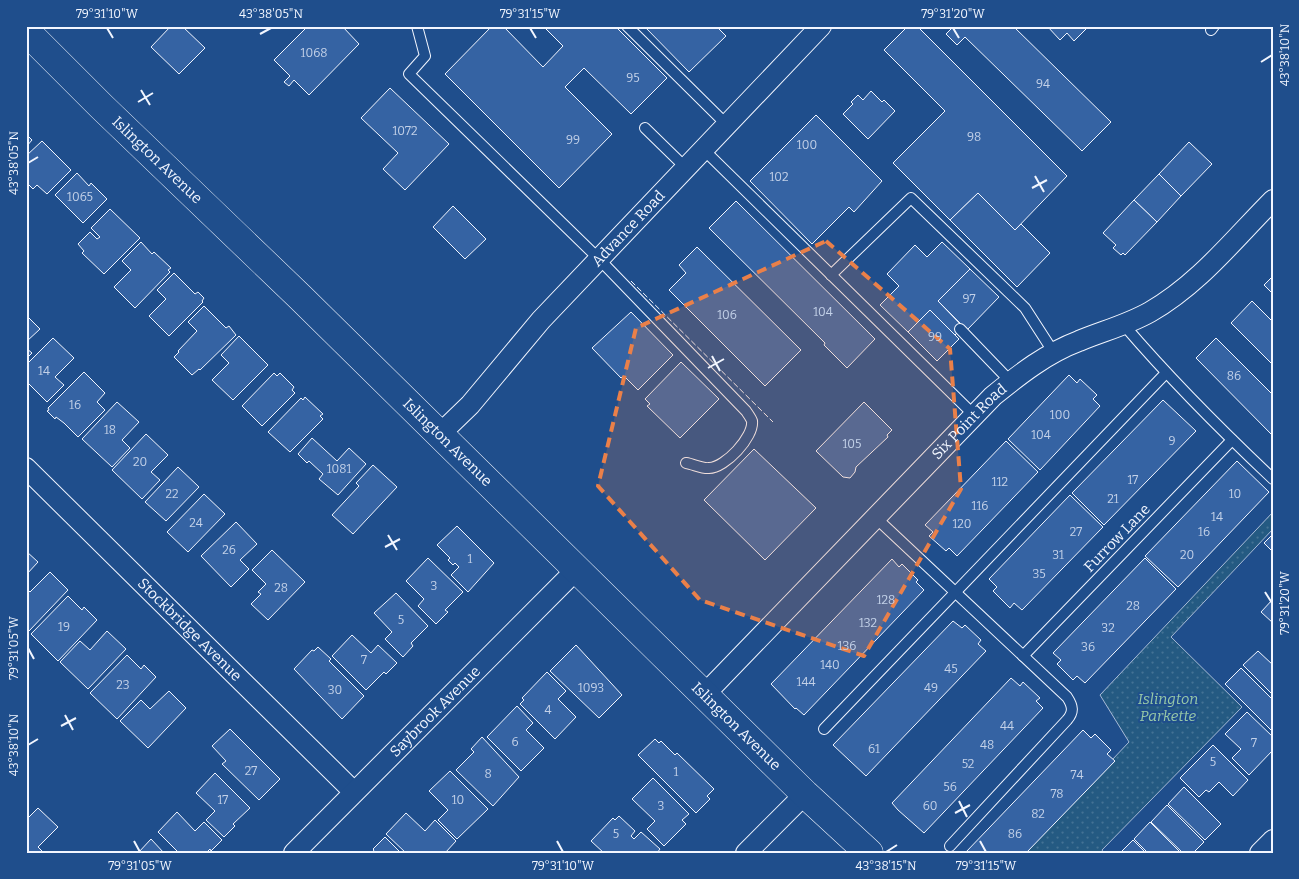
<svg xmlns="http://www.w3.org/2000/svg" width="1299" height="879" font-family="Bitter,serif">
<defs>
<pattern id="park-dots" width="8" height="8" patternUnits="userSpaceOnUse" patternTransform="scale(1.25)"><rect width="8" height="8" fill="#245a82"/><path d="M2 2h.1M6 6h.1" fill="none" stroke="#447295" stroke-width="1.8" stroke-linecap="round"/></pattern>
</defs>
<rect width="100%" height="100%" fill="#1f4e8c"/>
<!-- park -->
<path fill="url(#park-dots)" stroke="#a8bbd7" d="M1273 512V529L1171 637 1242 707 1102 850 1104 853H1024L1129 742 1100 695Z"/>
<!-- building -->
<g fill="#3563a3" stroke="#f2f6ff">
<path d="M171 26H182L205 48 179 74 151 47Z"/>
<path d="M308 26H318L320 28 322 26H342L359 44 309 95 294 80 289 86 284 82 290 76 274 60Z"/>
<path d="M492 26H503L543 67 563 46 543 26H615L667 78 631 114 584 68 565 87 612 134 559 188 445 74Z"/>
<path d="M644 26H716L726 36 689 72Z"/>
<path d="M908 26H917L1067 176 1015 230 978 193 950 220 893 163 945 111 884 50Z"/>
<path d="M954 26H1013L1111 122 1082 151 965 37 957 45 946 34Z"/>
<path d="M1047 26H1083L1086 29 1074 41 1067 33 1060 40Z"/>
<path d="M390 88 449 144 405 190 383 169 398 153 361 118Z"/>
<path d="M871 91 882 102 884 100 895 111 868 139 843 114 853 104 851 102 858 95 863 100Z"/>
<path d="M816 115 882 181 854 212 849 207 812 244 750 181Z"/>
<path d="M26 134 32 140 26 147Z"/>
<path d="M42 141 71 170 47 194 37 185 33 189 26 182V156Z"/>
<path d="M1189 142 1212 164 1181 196 1159 174Z"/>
<path d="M77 173 89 186 91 183 107 199 83 223 55 195Z"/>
<path d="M1159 174 1181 196 1157 222 1134 200Z"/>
<path d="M978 193 1015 230 1021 224 1050 253 1017 287 950 220Z"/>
<path d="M1134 200 1157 222 1125 255 1123 253 1121 255 1113 248 1116 245 1103 233Z"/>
<path d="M736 201 875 339 847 368 824 345 825 343 709 228Z"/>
<path d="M453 206 486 239 465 259 433 227Z"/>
<path d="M110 209 140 238 104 274 82 253 84 251 78 244 90 232 97 239 100 237 91 228Z"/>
<path d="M141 242 152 254 154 252 171 268 168 270 170 272 135 308 114 287 131 270 122 261Z"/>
<path d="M942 242 970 269 938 301 963 327 955 335 930 310 908 332 880 305 899 286 887 274 915 245 927 257Z"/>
<path d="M697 247 801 350 765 386 669 290 686 273 679 265Z"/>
<path d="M970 269 999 297 967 330 938 301Z"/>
<path d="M174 273 195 294 198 292 204 298 202 301 203 302 169 336 149 316 166 299 157 290Z"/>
<path d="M1273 276V294L1264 285Z"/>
<path d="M1252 301 1273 322V365L1231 323Z"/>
<path d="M204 306 226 328 229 326 236 335 200 370 199 369 192 375 174 357 179 352 178 351 197 331 188 322Z"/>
<path d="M930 310 959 339 937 361 908 332Z"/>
<path d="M631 312 673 355 638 390 624 376 621 378 592 348Z"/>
<path d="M26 315 40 329 26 342Z"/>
<path d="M239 336 268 365 233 400 212 380 229 363 221 355Z"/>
<path d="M53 338 74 358 55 377 64 385 47 402 26 381V365Z"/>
<path d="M1216 338 1273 395V436L1196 358Z"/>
<path d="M26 348 32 353 26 359Z"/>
<path d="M681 362 719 399 680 438 647 406 650 404 645 399Z"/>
<path d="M84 372 105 393 97 402 105 410 78 437 64 423 56 417 55 419 47 411 49 410 48 408Z"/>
<path d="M274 373 277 376 280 373 294 387 292 390 295 393 262 426 242 406Z"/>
<path d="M1069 375 1077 383 1080 379 1097 395 1093 399 1100 406 1040 470 1008 439Z"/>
<path d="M305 397 323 414 320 416 323 419 290 452 268 432 301 398 303 400Z"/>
<path d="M1163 400 1196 431 1104 525 1072 493Z"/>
<path d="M117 402 139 422 122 440 130 448 112 467 82 439Z"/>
<path d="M864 402 892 430 887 435 888 437 856 467 855 472 850 478 843 477 816 451Z"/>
<path d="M146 434 168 455 151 472 160 480 142 499 112 470Z"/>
<path d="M312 438 337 461 349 448 366 464 338 495 319 479 323 474 309 461 307 463 298 454Z"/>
<path d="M1006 441 1038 472 957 556 949 548 946 551 929 536 933 532 925 525Z"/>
<path d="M754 449 816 508 765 560 704 500Z"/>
<path d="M1237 461 1269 492 1178 587 1145 556Z"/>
<path d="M373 465 397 487 353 534 332 515 359 486 356 483Z"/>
<path d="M178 467 199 487 166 521 145 502Z"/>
<path d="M204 494 225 514 188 552 167 532Z"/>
<path d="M1070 495 1103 527 1022 610 1014 603 1010 608 993 591 997 587 989 579Z"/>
<path d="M236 522 257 544 240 560 249 569 231 587 201 556Z"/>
<path d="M457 526 494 563 468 592 451 575 459 567 455 563 453 565 448 560 450 558 437 545Z"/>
<path d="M1273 534V552L1264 543Z"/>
<path d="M272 550 305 582 268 620 251 604 261 594 258 592 266 584 252 570Z"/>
<path d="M26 551 38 562 26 575Z"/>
<path d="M428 558 463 592 445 610 448 612 436 624 418 606 424 599 406 581Z"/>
<path d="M1145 558 1176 589 1085 683 1077 676 1073 680 1057 664 1061 660 1053 653Z"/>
<path d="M892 559 899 567 902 564 918 580 916 582 924 590 804 715 796 708 795 709 771 684Z"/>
<path d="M50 572 68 590 29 631 26 629V588L30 592Z"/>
<path d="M396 593 428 626 411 643 413 646 403 657 385 639 392 632 374 613Z"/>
<path d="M68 596 82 610 84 607 97 620 58 661 31 634Z"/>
<path d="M1273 599V623L1261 612Z"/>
<path d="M953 621 962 628 965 625 981 640 978 644 986 651 866 776 833 745Z"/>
<path d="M107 631 126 649 88 689 60 662 80 641 90 650Z"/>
<path d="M352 635 371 653 378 645 397 663 386 674 384 672 366 690 332 656Z"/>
<path d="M576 645 622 695 599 718 550 671Z"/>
<path d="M318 647 331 659 329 661 364 696 342 719 294 669 312 650 314 651Z"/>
<path d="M1258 651 1273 665V695L1243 665Z"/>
<path d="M127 655 141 669 144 665 156 677 117 719 90 693Z"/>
<path d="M1241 668 1273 700V732L1225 684Z"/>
<path d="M547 672 566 691 558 699 576 717 555 739 520 704 524 700 522 698Z"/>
<path d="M1011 678 1020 686 1023 682 1040 698 1036 701 1043 708 924 833 898 810 892 803Z"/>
<path d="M169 691 186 708 148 748 120 721 141 700 150 709Z"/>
<path d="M517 706 533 723 526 730 544 748 521 771 487 737Z"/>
<path d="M1247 712 1273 737V750L1249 775 1232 758 1241 749 1225 734Z"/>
<path d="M230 729 280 779 259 800 222 764 226 761 212 746Z"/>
<path d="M1083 730 1091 738 1095 734 1111 750 1107 754 1115 761 1026 853H965Z"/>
<path d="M482 737 519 777 493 806 456 770 474 752 471 749Z"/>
<path d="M655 739 659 743 661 741 675 755 677 753 714 789 707 796 710 799 696 813 638 755Z"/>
<path d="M1213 745 1248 780 1233 796 1219 782 1209 792 1206 790 1199 797 1180 778Z"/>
<path d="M450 771 488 809 457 839 438 820 448 810 429 791Z"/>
<path d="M215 773 250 808 233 824 235 826 224 837 206 820 215 811 196 793Z"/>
<path d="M653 778 689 814 682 820 686 824 664 846 647 829 655 821 632 799Z"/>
<path d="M1184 787 1221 824 1205 840 1168 804Z"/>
<path d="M1167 805 1204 842 1193 853H1183L1151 822Z"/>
<path d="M38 808 58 827 38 847 44 853H26V820Z"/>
<path d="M177 812 195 831 204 822 222 840 211 851 210 849 206 853H179L158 832Z"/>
<path d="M406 813 425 831 435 820 456 841 445 853H406L386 834Z"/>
<path d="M619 816 635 831 631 836 634 839 641 832 660 849 657 853H604L591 841 613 818 615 820Z"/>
<path d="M1150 822 1181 853H1148L1134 839Z"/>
<path d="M385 837 401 853H372L374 850 373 849Z"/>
<path d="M151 839 164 853H138Z"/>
<path d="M1133 840 1146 853H1120Z"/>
</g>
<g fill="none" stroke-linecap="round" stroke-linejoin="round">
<!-- lane casing -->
<g stroke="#f2f6ff" stroke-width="12">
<g id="lane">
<path d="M417 26 425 56 409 74 599 259 746 411C748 414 751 418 752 421 754 437 725 468 709 468 703 469 693 464 686 463"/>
<path d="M627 26 727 125"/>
<path d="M1211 30 1214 26"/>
<path d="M645 128 686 168"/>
<path d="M703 149 974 415"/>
<path d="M831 275 911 198 1025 308 1054 353"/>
<path d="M1124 325C1171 380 1221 430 1273 479"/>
<path d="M960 329 1011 382"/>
<path d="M875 517 1067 697C1073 706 1074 712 1067 720L950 846"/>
<path d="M1023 656 1232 440"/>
<path d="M824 729 1166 373"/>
</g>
</g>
<!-- street casing -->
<g stroke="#f2f6ff" stroke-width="22">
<g id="street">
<path id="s1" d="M440 434 470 405 541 320 821 26"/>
<path id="s2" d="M26 468 354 792"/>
<path id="s3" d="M704 695 993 396C1020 374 1047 353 1079 341 1103 331 1127 325 1150 312 1199 284 1234 239 1273 200"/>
<path id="s4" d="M294 853 577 569"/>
<path d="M746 853 805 794"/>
<path d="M1260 853 1273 840"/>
</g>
</g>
<!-- secondary casing -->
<g stroke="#f2f6ff" stroke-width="29">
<g id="secondary">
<path id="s5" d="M26 31 101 106 300 297 805 794 869 853"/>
</g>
</g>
<!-- lane -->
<use href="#lane" stroke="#1f4e8c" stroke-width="10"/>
<!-- street -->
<use href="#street" stroke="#1f4e8c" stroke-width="20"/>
<!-- secondary -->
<use href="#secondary" stroke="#1f4e8c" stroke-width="28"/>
<!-- fence -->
<path stroke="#f2f6ff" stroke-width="1" stroke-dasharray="6 2.5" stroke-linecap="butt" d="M631 281 773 422"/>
</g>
<!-- marked area -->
<path fill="#ea8049" fill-opacity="0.2" stroke="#ea8049" stroke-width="4" stroke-dasharray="10 6" stroke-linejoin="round" d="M826 241 950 349 961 489 864 656 700 600 598 486 636 328Z"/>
<!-- ticks -->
<path fill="none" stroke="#f2f6ff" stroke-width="2" d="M107 28 113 38M530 28 536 38M953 28 959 38M260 34 271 28M1261 62 1272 55M141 90 150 105M138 102 153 93M28 163 38 157M1035 176 1044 192M1032 188 1047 180M712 356 720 371M708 368 724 359M388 535 397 550M385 547 400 539M1265 592 1272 603M28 648 34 659M65 715 73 730M61 726 76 718M28 745 38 739M959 801 967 817M955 813 970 805M134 841 140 852M557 841 563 852M980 841 986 852M886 852 897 845"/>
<g text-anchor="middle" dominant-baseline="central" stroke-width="4" stroke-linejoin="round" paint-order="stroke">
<!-- number labels -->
<g font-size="12" fill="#c3d1e8">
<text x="314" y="53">1068</text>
<text x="633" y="78">95</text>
<text x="1043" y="84">94</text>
<text x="405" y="131">1072</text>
<text x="974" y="137">98</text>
<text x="573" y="140">99</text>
<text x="807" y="145">100</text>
<text x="779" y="177">102</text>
<text x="80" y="197">1065</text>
<text x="969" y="299">97</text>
<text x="823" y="312">104</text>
<text x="727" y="315">106</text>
<text x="935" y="337">99</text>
<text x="44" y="371">14</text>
<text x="1234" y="376">86</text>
<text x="75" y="405">16</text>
<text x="1060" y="415">100</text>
<text x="110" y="430">18</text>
<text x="1041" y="435">104</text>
<text x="1172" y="441">9</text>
<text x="852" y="444">105</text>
<text x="140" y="462">20</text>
<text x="339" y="469">1081</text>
<text x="1133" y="480">17</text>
<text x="1000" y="482">112</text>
<text x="172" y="494">22</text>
<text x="1235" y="494">10</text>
<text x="1113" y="499">21</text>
<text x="980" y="506">116</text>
<text x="1217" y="517">14</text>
<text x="196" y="523">24</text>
<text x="962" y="524">120</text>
<text x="1076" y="532">27</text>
<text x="1204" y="532">16</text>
<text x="229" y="550">26</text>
<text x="1058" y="555">31</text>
<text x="1187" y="555">20</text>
<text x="470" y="559">1</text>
<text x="1039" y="574">35</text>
<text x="434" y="586">3</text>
<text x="281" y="588">28</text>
<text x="886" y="600">128</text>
<text x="1133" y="606">28</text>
<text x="401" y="620">5</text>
<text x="868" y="623">132</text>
<text x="64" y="627">19</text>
<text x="1108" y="628">32</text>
<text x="847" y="646">136</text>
<text x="1088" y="647">36</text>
<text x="364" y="660">7</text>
<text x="830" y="665">140</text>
<text x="951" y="669">45</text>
<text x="806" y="682">144</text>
<text x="123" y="685">23</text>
<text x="591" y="688">1093</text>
<text x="931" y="688">49</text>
<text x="335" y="690">30</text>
<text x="548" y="710">4</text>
<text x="1007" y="726">44</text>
<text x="515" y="742">6</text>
<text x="1254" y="743">7</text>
<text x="987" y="745">48</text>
<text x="874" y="749">61</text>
<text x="1213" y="762">5</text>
<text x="968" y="764">52</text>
<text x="251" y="771">27</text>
<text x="676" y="772">1</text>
<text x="488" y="774">8</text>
<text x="1077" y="775">74</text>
<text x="950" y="787">56</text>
<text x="1057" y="794">78</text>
<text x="223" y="800">17</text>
<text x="458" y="800">10</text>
<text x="661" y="806">3</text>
<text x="930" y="806">60</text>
<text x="1038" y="814">82</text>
<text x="616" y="834">5</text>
<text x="1015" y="834">86</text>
</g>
<!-- street labels -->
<g font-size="15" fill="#f2f6ff" stroke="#1f4e8c">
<text stroke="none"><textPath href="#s5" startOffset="184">Islington Avenue</textPath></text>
<text stroke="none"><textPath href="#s1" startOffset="279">Advance Road</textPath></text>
<text stroke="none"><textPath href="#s3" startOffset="381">Six Point Road</textPath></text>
<text stroke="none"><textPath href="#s5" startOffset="589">Islington Avenue</textPath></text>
<text transform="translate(1117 538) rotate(-46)">Furrow Lane</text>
<text stroke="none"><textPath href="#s2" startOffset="230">Stockbridge Avenue</textPath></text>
<text stroke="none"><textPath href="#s4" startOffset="200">Saybrook Avenue</textPath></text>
<text stroke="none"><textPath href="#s5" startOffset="994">Islington Avenue</textPath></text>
</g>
<!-- park labels -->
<g font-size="15" font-style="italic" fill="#97c8a6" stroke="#1f4e8c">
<text x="1168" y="699">Islington<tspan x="1168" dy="17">Parkette</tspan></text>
</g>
</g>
<!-- border -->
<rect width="1299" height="879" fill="none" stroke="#1f4e8c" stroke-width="55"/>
<rect x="28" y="28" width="1244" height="824" fill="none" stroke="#f2f6ff" stroke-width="2"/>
<g font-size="12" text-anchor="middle" fill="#f2f6ff">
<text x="107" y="18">79°31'10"W</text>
<text x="271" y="18">43°38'05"N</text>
<text x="530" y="18">79°31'15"W</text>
<text x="953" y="18">79°31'20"W</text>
<text transform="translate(1285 55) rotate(-90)" y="4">43°38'10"N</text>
<text transform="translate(14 163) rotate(-90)" y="4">43°38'05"N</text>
<text transform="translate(1285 603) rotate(-90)" y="4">79°31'20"W</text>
<text transform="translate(14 648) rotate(-90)" y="4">79°31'05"W</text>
<text transform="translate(14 745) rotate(-90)" y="4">43°38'10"N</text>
<text x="140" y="870">79°31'05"W</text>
<text x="563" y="870">79°31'10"W</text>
<text x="886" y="870">43°38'15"N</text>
<text x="986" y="870">79°31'15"W</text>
</g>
</svg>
